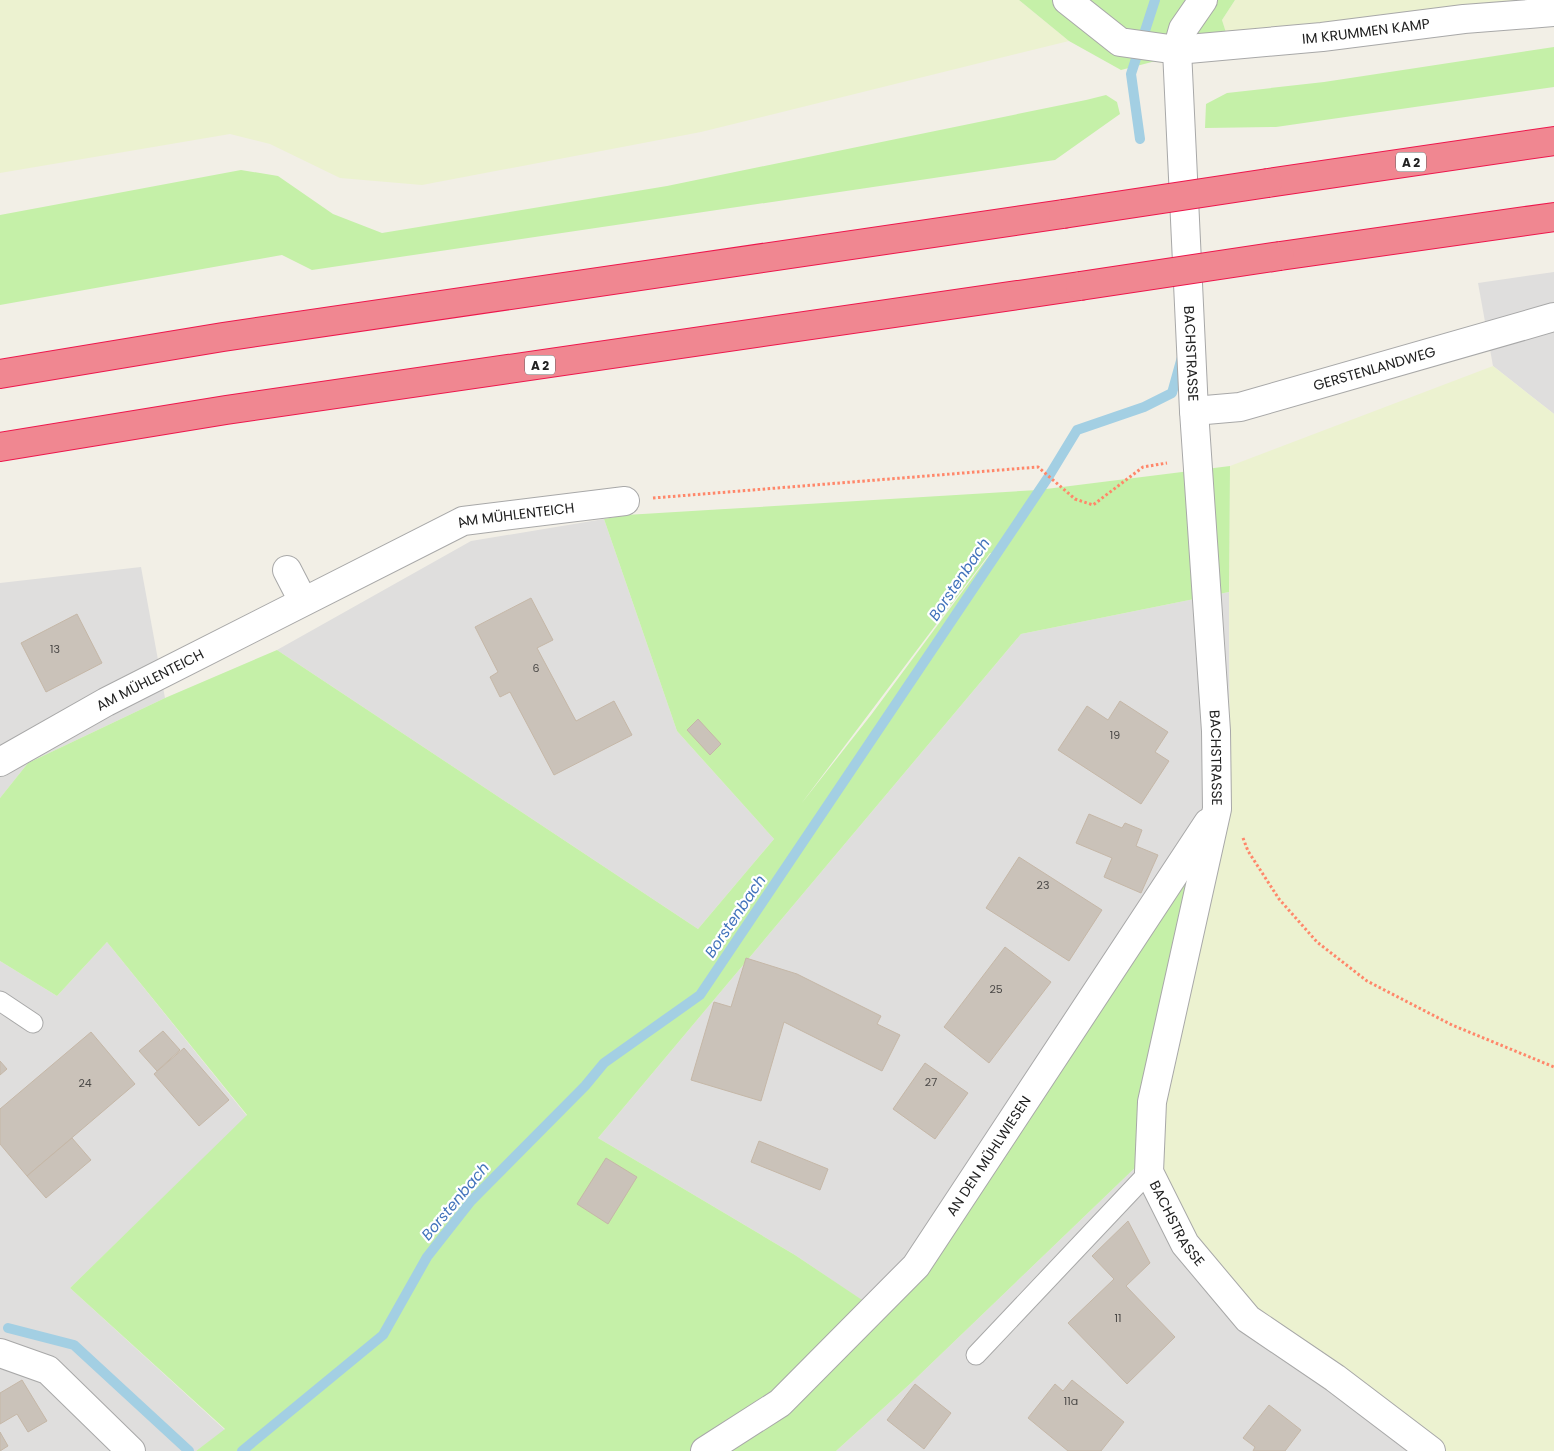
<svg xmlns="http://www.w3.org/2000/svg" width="1554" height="1451" font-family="Poppins,sans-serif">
<rect width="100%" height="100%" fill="#f2efe6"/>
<!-- residential -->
<g fill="#dfdedd">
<path d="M1554 272V414L1493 366 1478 283Z"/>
<path d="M604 519 677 731 774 839 698 929 277 650 471 541Z"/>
<path d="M141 567 165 698 28 763 0 798V583Z"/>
<path d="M1229 592 1230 815 1163 1107 1444 1451H836L911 1383 1141 1162 882 1314 795 1255 598 1138 1021 634Z"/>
<path d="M107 942 247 1116 70 1288 225 1430 196 1451H0V961L57 996Z"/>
</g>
<!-- farmland -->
<g fill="#ecf2d0">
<path d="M0 0H1019L1069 41 701 132 422 185 340 178 270 144 230 134 0 173Z"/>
<path d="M1235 0H1554L1229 42 1222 20Z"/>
<path d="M1493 366 1554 414V1451H1444L1254 1311 1190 1238 1157 1170 1163 1107 1230 815 1229 592 1230 466Z"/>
</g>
<!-- grass -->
<g fill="#c5f0a8" fill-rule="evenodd">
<path d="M1019 0H1235L1222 20 1229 42 1121 70 1069 41Z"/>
<path d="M1554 47V87L1276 127 1205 128 1206 104 1227 93 1324 82Z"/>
<path d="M1106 95 1117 102 1120 114 1055 160 312 270 282 255 0 305V215L241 170 278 176 333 214 382 233 667 186 1086 100Z"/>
<path d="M1230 466 1229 592 1021 634 598 1138 795 1255 883 1314 1208 838 1141 1162 911 1383 836 1451H196L225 1429 70 1288 247 1115 107 942 57 996 0 961V798L28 763 165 698 277 650 698 929 774 839 677 731 604 519 626 515 1038 490ZM991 553 871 715 801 804 990 553Z"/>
</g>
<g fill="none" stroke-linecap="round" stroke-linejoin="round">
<!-- stream -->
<g stroke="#a3cfe3" stroke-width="10">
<path d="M1140 139 1131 74 1155 0"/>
<path d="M8 1328 74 1345 189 1451"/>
<path d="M242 1451 383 1335 427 1257 471 1201 585 1086 604 1063 700 995 1049 476 1077 430 1144 407 1172 393 1182 357"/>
</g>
</g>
<!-- building -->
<g fill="#cac2b9" stroke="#c5b7a7">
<path d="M531 598 553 640 537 648 576 721 614 701 632 735 554 775 510 692 500 697 490 677 498 672 475 627Z"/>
<path d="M77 614 102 663 46 692 21 643Z"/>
<path d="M1120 701 1168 732 1155 752 1169 761 1141 804 1058 750 1087 706 1108 720Z"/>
<path d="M698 719 721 744 710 755 687 730Z"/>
<path d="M1089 814 1122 828 1125 823 1142 830 1136 846 1158 855 1141 893 1104 877 1112 858 1076 843Z"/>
<path d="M1019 857 1102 910 1069 961 986 908Z"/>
<path d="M1005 947 1051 982 989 1063 944 1027Z"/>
<path d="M746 958 797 974 881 1016 877 1024 900 1035 882 1071 784 1022 761 1101 691 1080 714 1002 731 1007Z"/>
<path d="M163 1031 180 1050 157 1071 139 1051Z"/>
<path d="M91 1032 135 1084 27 1176 0 1144V1109Z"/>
<path d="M184 1048 229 1100 199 1126 154 1074Z"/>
<path d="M0 1061 7 1069 0 1075Z"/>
<path d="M925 1063 968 1093 935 1139 893 1109Z"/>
<path d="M72 1138 91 1160 46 1198 27 1176Z"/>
<path d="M759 1141 828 1169 820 1190 751 1162Z"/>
<path d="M606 1158 637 1177 608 1224 577 1204Z"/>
<path d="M1128 1221 1150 1263 1126 1286 1175 1337 1127 1384 1068 1323 1114 1279 1092 1256Z"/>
<path d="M22 1380 47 1421 28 1432 17 1414 0 1424V1393Z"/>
<path d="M1072 1380 1124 1422 1101 1451H1068L1028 1418 1055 1384 1063 1391Z"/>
<path d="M915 1384 951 1413 924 1449 887 1420Z"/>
<path d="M1269 1405 1301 1430 1285 1451H1253L1255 1447 1243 1438Z"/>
<path d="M0 1432 8 1446 0 1451Z"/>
</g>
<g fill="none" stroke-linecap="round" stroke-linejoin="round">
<!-- lane casing -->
<g stroke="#a8a8a8" stroke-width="21">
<g id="lane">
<path d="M0 1001 33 1023"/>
<path d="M976 1355 1149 1172"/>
</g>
</g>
<!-- street casing -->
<g stroke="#a8a8a8" stroke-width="30">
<g id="street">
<path id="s1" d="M1067 0 1120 42 1177 50 1322 37 1464 19 1554 12"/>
<path id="s2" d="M1203 0 1183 29 1177 50 1194 411 1216 731 1217 809 1152 1102 1149 1172 1185 1244 1248 1319 1335 1378 1431 1451"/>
<path id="s3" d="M1194 411 1240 407 1554 317"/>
<path d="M287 570 303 601"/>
<path id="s4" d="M0 762 106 702 463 521 625 501"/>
<path d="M0 1353 48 1370 131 1451"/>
<path id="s5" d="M705 1451 780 1403 916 1266 1208 823"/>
</g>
</g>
<!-- highway casing -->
<g stroke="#ed174c" stroke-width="30">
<g id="highway">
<path d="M1268 183 1554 141"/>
<path d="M1280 256 1554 217"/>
<path d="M0 374 223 337 1063 214"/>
<path d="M0 447 226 410 1080 286"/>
</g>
</g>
<!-- path -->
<g stroke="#ff876a" stroke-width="3" stroke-dasharray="2.5 2.5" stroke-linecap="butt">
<path d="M653 498 1038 467 1075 499 1093 505 1143 467 1167 463"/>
<path d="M1243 838 1248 851 1279 899 1317 942 1367 981 1452 1025 1554 1067"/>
</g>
<!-- lane -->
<use href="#lane" stroke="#fff" stroke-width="19"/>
<!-- street -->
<use href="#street" stroke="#fff" stroke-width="28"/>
<!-- highway -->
<use href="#highway" stroke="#f08791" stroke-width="28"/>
<!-- highway-bridge casing -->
<g stroke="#ed174c" stroke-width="30" stroke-linecap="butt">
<g id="highway-bridge">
<path d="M1063 214 1268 183"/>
<path d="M1080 286 1280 256"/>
</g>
</g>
<!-- highway-bridge -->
<use href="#highway-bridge" stroke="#f08791" stroke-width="28"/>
</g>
<g text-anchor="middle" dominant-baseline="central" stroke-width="4.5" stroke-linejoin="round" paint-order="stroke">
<!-- number labels -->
<g font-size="11" fill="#4b4947">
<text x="55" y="649">13</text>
<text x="536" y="668">6</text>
<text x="1115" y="735">19</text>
<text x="1043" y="885">23</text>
<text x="996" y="989">25</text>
<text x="931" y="1082">27</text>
<text x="85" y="1083">24</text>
<text x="1118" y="1318">11</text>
<text x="1071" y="1401">11a</text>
</g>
<!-- shield labels -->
<g fill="#fff" stroke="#646464" stroke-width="1">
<rect x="1396" y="152.5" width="30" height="19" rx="4"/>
<rect x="525" y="355.5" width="30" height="19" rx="4"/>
</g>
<g font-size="12" font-weight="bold" fill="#212121">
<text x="1411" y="162">A 2</text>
<text x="540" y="365">A 2</text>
</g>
<!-- street labels -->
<g font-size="14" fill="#212121" stroke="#fff">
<text stroke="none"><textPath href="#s1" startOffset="315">IM KRUMMEN KAMP</textPath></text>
<text stroke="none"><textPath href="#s2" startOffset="361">BACHSTRASSE</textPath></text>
<text stroke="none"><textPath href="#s3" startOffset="186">GERSTENLANDWEG</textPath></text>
<text stroke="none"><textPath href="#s4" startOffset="575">AM MÜHLENTEICH</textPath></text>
<text stroke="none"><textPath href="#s4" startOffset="171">AM MÜHLENTEICH</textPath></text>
<text stroke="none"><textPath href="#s2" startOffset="766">BACHSTRASSE</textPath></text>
<text stroke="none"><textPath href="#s5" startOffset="414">AN DEN MÜHLWIESEN</textPath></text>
<text stroke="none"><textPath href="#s2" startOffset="1246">BACHSTRASSE</textPath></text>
</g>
<!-- water labels -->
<g font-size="15" font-style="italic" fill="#4273bb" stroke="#fff">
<text transform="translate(959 579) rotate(-56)">Borstenbach</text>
<text transform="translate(735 916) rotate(-56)">Borstenbach</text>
<text transform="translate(455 1201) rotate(-50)">Borstenbach</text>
</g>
</g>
</svg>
